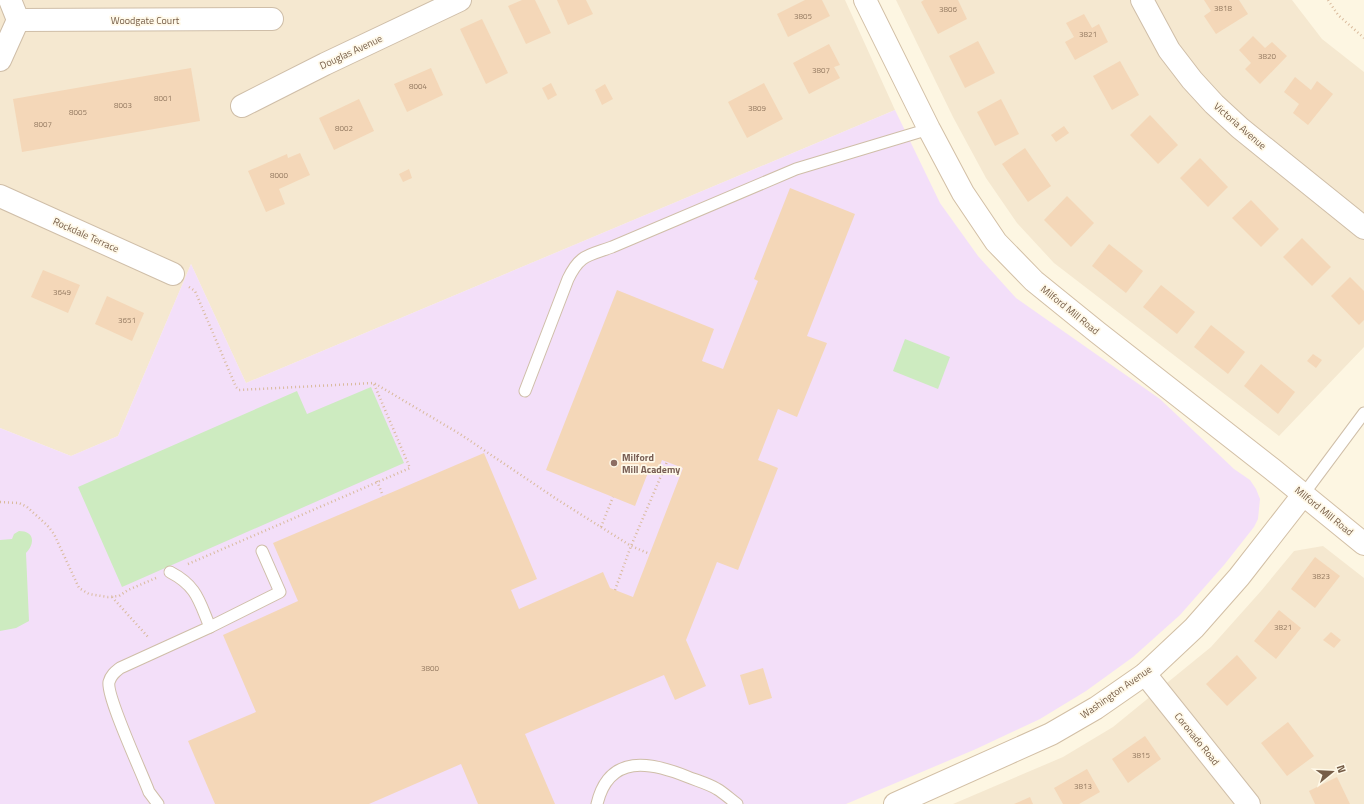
<svg xmlns="http://www.w3.org/2000/svg" width="1364" height="804" font-family="'Titillium Web',sans-serif">
<rect width="100%" height="100%" fill="#fdf6e2"/>
<!-- residential -->
<g fill="#f5e8d0">
<path d="M0 0H845L895 110 246 383 191 264 118 436 71 456 0 428Z"/>
<path d="M896 0H1292L1322 39 1364 72V347L1279 436 1054 263 1017 223 986 178 953 117Z"/>
<path d="M1323 546 1364 578V804H953L1063 757 1113 727 1211 647 1261 591 1294 551Z"/>
</g>
<!-- education -->
<path fill="#f3dff9" d="M895 110 940 203 978 256 1016 298 1160 399 1234 469 1250 480 1256 489 1260 499 1258 519 1254 527 1224 565 1180 615 1133 657 1086 691 1040 719 976 749 846 804H0V428L71 456 118 436 191 264 246 383Z"/>
<!-- green -->
<g fill="#cdebc0">
<path d="M905 339 950 357 938 389 893 371Z"/>
<path d="M371 387 404 463 122 587 78 487 297 391 307 414Z"/>
<path d="M19 531C35 531 35 544 26 553L29 621 16 628 0 631V540L12 539 14 534Z"/>
</g>
<!-- building -->
<g fill="#f4d7b8">
<path d="M522 0H535L551 33 526 44 508 6Z"/>
<path d="M557 0H586L593 14 568 25Z"/>
<path d="M805 0H822L830 16 788 37 777 14Z"/>
<path d="M924 0H958L967 19 938 34 921 2Z"/>
<path d="M1204 0H1239L1248 14 1216 34 1204 16 1211 11Z"/>
<path d="M1084 14 1092 28 1099 24 1108 42 1075 60 1065 42 1074 37 1066 23Z"/>
<path d="M482 19 508 73 486 84 460 29Z"/>
<path d="M1253 36 1265 48 1272 42 1287 56 1260 84 1245 69 1251 63 1239 50Z"/>
<path d="M978 41 995 73 965 88 949 56Z"/>
<path d="M829 44 840 65 834 67 840 78 809 94 793 63Z"/>
<path d="M1120 61 1139 95 1112 110 1093 76Z"/>
<path d="M191 68 200 121 22 152 13 99Z"/>
<path d="M431 68 443 95 407 112 394 84Z"/>
<path d="M1295 77 1311 90 1317 81 1333 94 1308 125 1293 113 1299 104 1284 92Z"/>
<path d="M551 83 557 95 548 100 542 88Z"/>
<path d="M764 83 783 119 747 138 728 102Z"/>
<path d="M605 84 613 99 602 105 595 90Z"/>
<path d="M359 99 374 131 334 150 319 118Z"/>
<path d="M1001 99 1019 134 995 146 977 112Z"/>
<path d="M1150 115 1178 145 1158 164 1130 135Z"/>
<path d="M1064 126 1069 133 1056 142 1051 135Z"/>
<path d="M1025 148 1051 186 1028 202 1002 164Z"/>
<path d="M300 153 310 175 279 189 285 204 266 212 248 171 287 154 288 158Z"/>
<path d="M1200 158 1228 187 1208 207 1180 178Z"/>
<path d="M409 169 412 178 403 182 399 174Z"/>
<path d="M790 188 855 214 807 336 827 343 797 417 778 409 758 460 778 468 738 570 717 562 686 640 706 686 675 700 664 675 525 734 555 804H478L461 764 369 804H215L188 741 256 712 223 635 298 601 273 543 484 453 537 579 511 590 519 609 603 572 610 588 633 597 683 468 662 460 657 473 649 470 635 506 546 470 617 290 714 329 702 361 723 369 758 281 754 279Z"/>
<path d="M1067 196 1094 223 1071 247 1044 220Z"/>
<path d="M1251 200 1279 229 1261 247 1232 218Z"/>
<path d="M1302 238 1331 267 1312 286 1283 257Z"/>
<path d="M1109 244 1143 271 1126 293 1092 266Z"/>
<path d="M43 270 80 285 68 313 31 297Z"/>
<path d="M1350 277 1364 291V320L1359 325 1331 296Z"/>
<path d="M1161 285 1195 312 1177 334 1143 307Z"/>
<path d="M107 296 144 313 132 341 95 324Z"/>
<path d="M1211 325 1245 352 1228 374 1194 347Z"/>
<path d="M1313 354 1322 360 1316 368 1307 361Z"/>
<path d="M1261 364 1295 392 1278 414 1244 386Z"/>
<path d="M1315 557 1340 576 1315 608 1291 589Z"/>
<path d="M1279 610 1301 628 1276 659 1254 641Z"/>
<path d="M1331 632 1341 640 1334 648 1323 640Z"/>
<path d="M1237 655 1257 678 1227 706 1206 684Z"/>
<path d="M763 668 772 698 749 705 740 675Z"/>
<path d="M1288 722 1314 756 1287 776 1261 743Z"/>
<path d="M1145 736 1161 759 1128 783 1112 759Z"/>
<path d="M1087 769 1100 792 1079 804H1063L1054 788Z"/>
<path d="M1337 777 1350 804H1315L1309 791Z"/>
<path d="M1030 797 1033 804H1014Z"/>
</g>
<g fill="none" stroke-linecap="round" stroke-linejoin="round">
<!-- lane casing -->
<g stroke="#cfbea8" stroke-width="13">
<g id="lane">
<path d="M525 391 568 279C580 254 588 256 612 247L796 169 929 129"/>
<path d="M1303 495 1364 413"/>
<path d="M170 572C197 586 199 601 210 627"/>
<path d="M158 804 149 792C142 773 106 696 109 682 111 675 115 672 120 668L210 627 280 592 262 551"/>
<path d="M597 804C609 753 651 762 688 777 698 781 709 784 717 789 724 793 730 799 737 804"/>
</g>
</g>
<!-- street casing -->
<g stroke="#cfbea8" stroke-width="24">
<g id="street">
<path d="M1142 0 1169 50 1192 80 1214 104 1240 128 1364 228"/>
<path d="M18 20 272 19"/>
<path d="M0 60 18 20 10 0"/>
<path d="M242 106 325 64 460 0"/>
<path d="M0 196 173 274"/>
<path d="M1145 674 1249 804"/>
</g>
</g>
<!-- secondary casing -->
<g stroke="#d2bfa5" stroke-width="24">
<g id="secondary">
<path d="M865 0 929 129 963 193 996 242 1034 281 1097 332 1272 469 1364 544"/>
<path d="M895 804 1051 734 1096 708 1145 674 1194 628 1239 577 1303 495"/>
</g>
</g>
<!-- path -->
<g stroke="#d9ba9c" stroke-width="2.5" stroke-dasharray="1 3" stroke-linecap="butt">
<path d="M1328 0 1338 15 1364 38"/>
<path d="M189 287 195 291 236 387 239 390 374 383 460 434 558 500 631 546 650 554"/>
<path d="M377 481 383 496"/>
<path d="M0 502 19 503 27 507 47 525 54 534 79 588 89 594 108 597 119 596 128 590 156 578"/>
<path d="M601 527 613 497"/>
<path d="M188 564 410 468 374 384"/>
<path d="M615 590 631 546 667 462"/>
<path d="M112 597 148 637"/>
</g>
<!-- lane -->
<use href="#lane" stroke="#fff" stroke-width="11"/>
<!-- street -->
<use href="#street" stroke="#fff" stroke-width="22"/>
<!-- secondary -->
<use href="#secondary" stroke="#fff" stroke-width="22"/>
</g>
<!-- markers -->
<circle fill="#8d6e63" stroke="#fff9e9" stroke-width="1.5" cx="614" cy="463" r="4"/>
<g text-anchor="middle" dominant-baseline="central" stroke-width="3.5" stroke-linejoin="round" paint-order="stroke">
<!-- number labels -->
<g font-size="8" fill="#967c63">
<text x="1223" y="8">3818</text>
<text x="948" y="9">3806</text>
<text x="803" y="16">3805</text>
<text x="1088" y="34">3821</text>
<text x="1267" y="56">3820</text>
<text x="821" y="70">3807</text>
<text x="418" y="86">8004</text>
<text x="163" y="98">8001</text>
<text x="123" y="105">8003</text>
<text x="757" y="108">3809</text>
<text x="78" y="112">8005</text>
<text x="43" y="124">8007</text>
<text x="344" y="128">8002</text>
<text x="279" y="175">8000</text>
<text x="62" y="292">3649</text>
<text x="127" y="320">3651</text>
<text x="1321" y="576">3823</text>
<text x="1283" y="627">3821</text>
<text x="430" y="668">3800</text>
<text x="1141" y="755">3815</text>
<text x="1083" y="786">3813</text>
</g>
<!-- street labels -->
<g font-size="10" fill="#765d47" stroke="#fff9e9">
<text x="145" y="20">Woodgate Court</text>
<text transform="translate(351 52) rotate(-25)">Douglas Avenue</text>
<text transform="translate(1240 126) rotate(41)">Victoria Avenue</text>
<text transform="translate(86 235) rotate(24)">Rockdale Terrace</text>
<text transform="translate(1070 310) rotate(39)">Milford Mill Road</text>
<text transform="translate(1324 511) rotate(39)">Milford Mill Road</text>
<text transform="translate(1116 692) rotate(-35)">Washington Avenue</text>
<text transform="translate(1197 739) rotate(51)">Coronado Road</text>
</g>
<!-- education labels -->
<g font-size="10" font-weight="bold" fill="#785e54" stroke="#fff9e9" text-anchor="start">
<text x="622" y="457">Milford<tspan x="622" dy="12">Mill Academy</tspan></text>
</g>
</g>
<!-- north arrow -->
<g transform="translate(1332 772) rotate(72)" stroke="#fff9e9" stroke-width="3" paint-order="stroke">
<path d="M0-3L7 15L0 10L-7 15Z" fill="#765d47"/>
<text y="-6" font-size="11" font-weight="bold" text-anchor="middle" fill="#765d47">N</text>
</g>
</svg>
